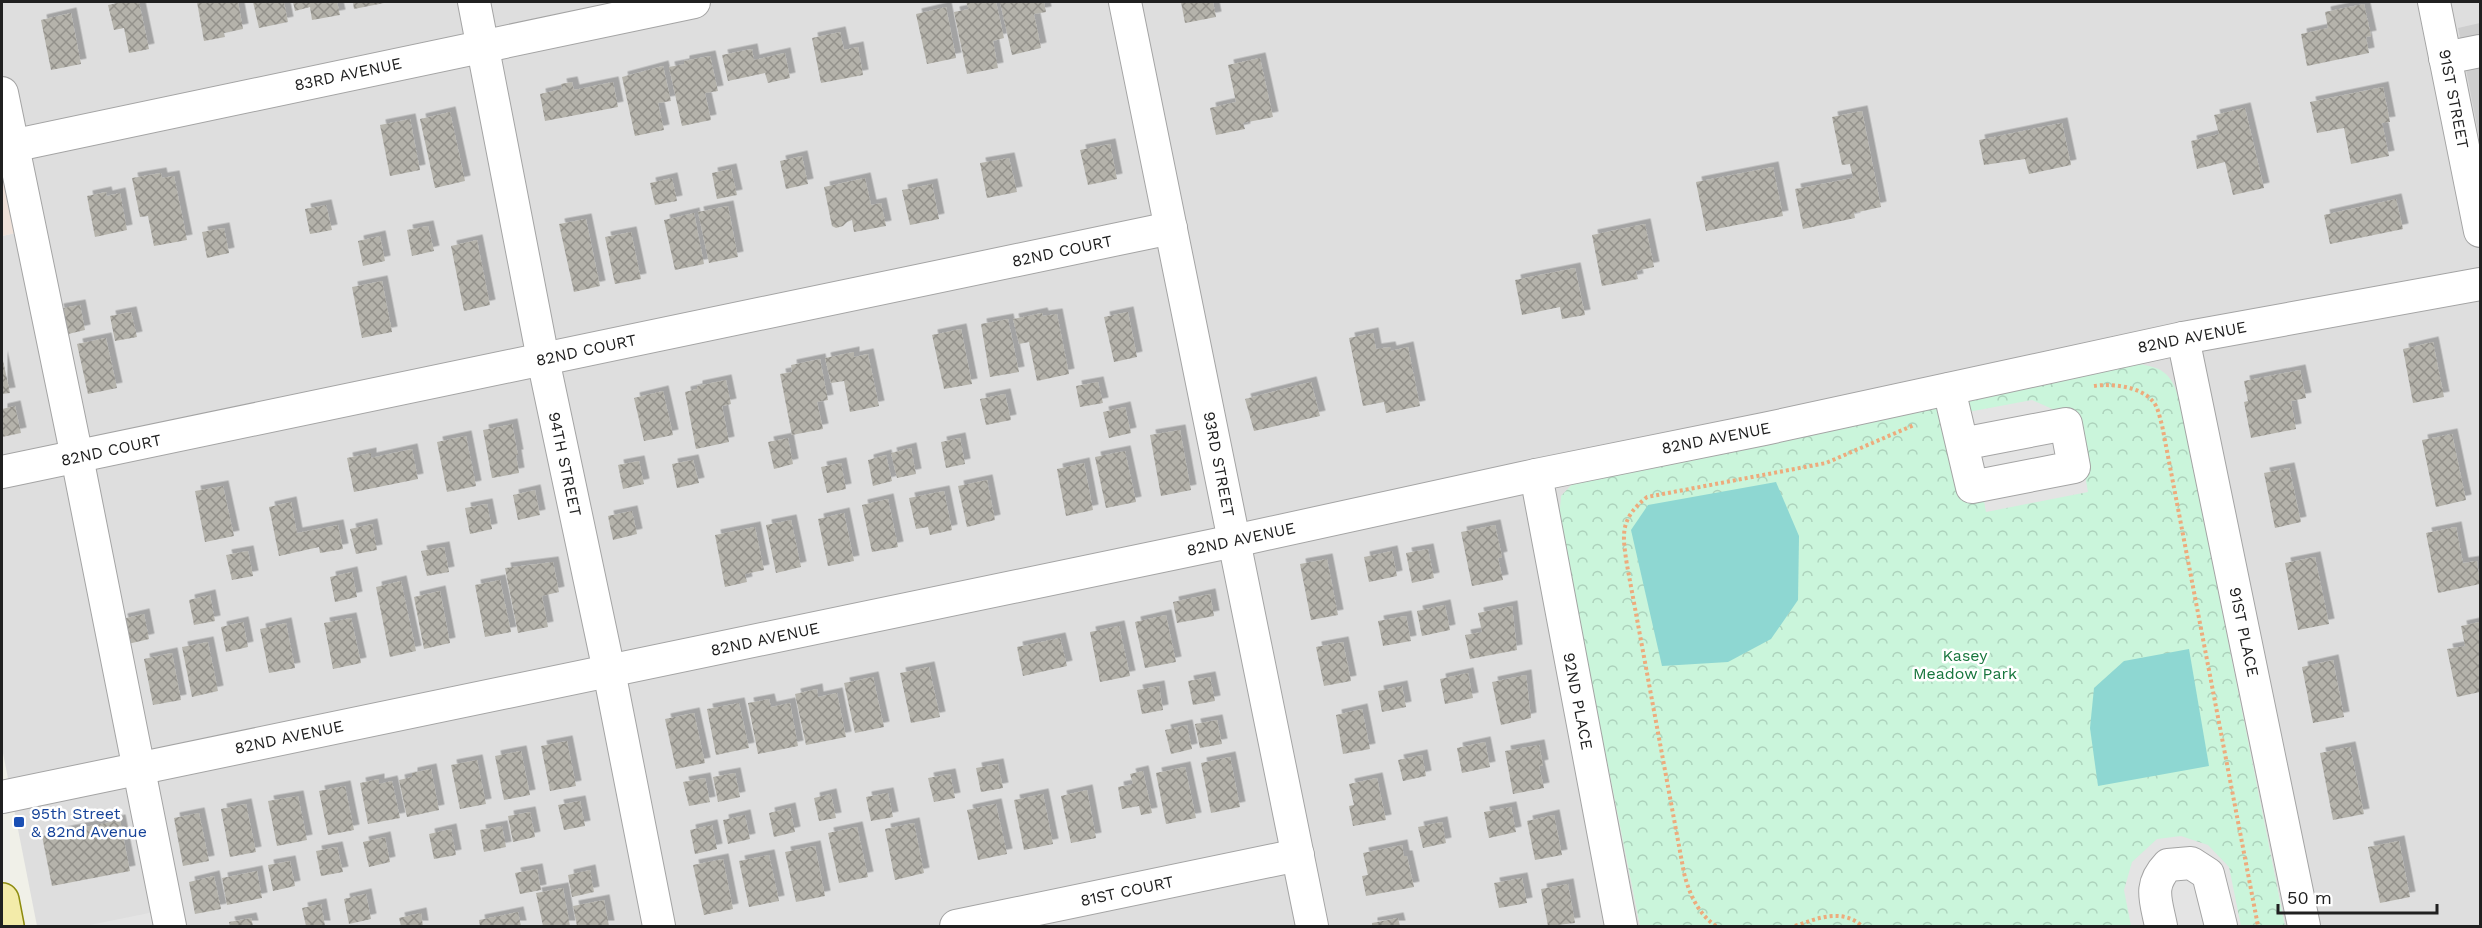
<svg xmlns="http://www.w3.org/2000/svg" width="2482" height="928" font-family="'Work Sans',sans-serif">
<defs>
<pattern id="park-crowns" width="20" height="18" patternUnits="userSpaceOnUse" patternTransform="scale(1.5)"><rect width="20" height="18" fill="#caf5db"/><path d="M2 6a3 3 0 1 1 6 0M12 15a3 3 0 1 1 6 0" fill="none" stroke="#add2bc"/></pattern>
<pattern id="building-cross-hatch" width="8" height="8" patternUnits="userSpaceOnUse" patternTransform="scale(1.5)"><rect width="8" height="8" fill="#b5b3ab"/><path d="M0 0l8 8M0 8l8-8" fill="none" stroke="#93918b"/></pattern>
<filter id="shadow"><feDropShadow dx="5.5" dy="-5.5" stdDeviation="0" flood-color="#0004"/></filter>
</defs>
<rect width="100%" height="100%" fill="#f0f0e8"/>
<!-- residential -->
<path fill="#dedede" d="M2 2H2480V926H2285L2182 410 1575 481 1562 495 1559 521 1640 926H37L2 748V236L29 230 2 92Z"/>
<!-- commercial -->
<path fill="#efe1d9" d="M2 92 29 230 2 236Z"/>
<!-- religious -->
<path fill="#cecece" d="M2480 23V142L2458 28Z"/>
<!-- park -->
<path fill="url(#park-crowns)" d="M2138 364C2171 368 2174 381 2182 410L2285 926H1640L1559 521 1561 496 1575 481 2100 369Z"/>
<!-- pitch -->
<g fill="#8ed7d2">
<path d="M1776 482 1799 536 1798 600 1771 639 1728 662 1662 666 1631 530 1648 505Z"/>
<path d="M2189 649 2209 766 2098 786 2090 728 2094 688 2124 661Z"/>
</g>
<!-- parking -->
<g fill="#e4e4e4">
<path d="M2032 400 2075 419 2088 492 1986 512 1968 412Z"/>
<path d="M2181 836 2208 845 2229 867 2241 926H2131L2124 890 2132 862 2157 839Z"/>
<path d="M154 912 157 926H85Z"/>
</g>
<!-- building -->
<g fill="url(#building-cross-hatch)" filter="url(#shadow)">
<path d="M124 2H139L149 49 129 53 124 28 114 30 108 5Z"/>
<path d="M197 2H238L243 29 224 33 225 37 204 41Z"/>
<path d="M253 2H284L288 22 259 28Z"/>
<path d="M293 2H337L340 15 312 20 310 7 295 11Z"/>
<path d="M353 2H383L384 3 354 9Z"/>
<path d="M966 2H996L1004 38 993 41 998 68 967 74 954 12 969 9Z"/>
<path d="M1000 2H1044L1046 12 1034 14 1041 48 1012 55Z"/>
<path d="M1181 2H1213L1216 17 1185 23Z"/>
<path d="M2364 4 2371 36 2366 37 2369 53 2307 66 2301 34 2328 28 2325 12Z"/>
<path d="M946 7 956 58 927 64 916 14Z"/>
<path d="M71 13 81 64 51 70 41 20Z"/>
<path d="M840 32 844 50 858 47 863 75 821 83 812 38Z"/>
<path d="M752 49 754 60 785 53 790 78 768 83 765 73 728 81 722 55Z"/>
<path d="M710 56 718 91 705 93 711 120 682 126 669 67 684 64V61Z"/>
<path d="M1260 58 1273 117 1243 123 1245 129 1216 135 1210 108 1236 102 1228 65Z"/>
<path d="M663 66 671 101 658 103 664 130 635 136 622 77Z"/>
<path d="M572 82 574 90 613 82 618 107 545 121 540 94 562 89 561 84Z"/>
<path d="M2383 87 2390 122 2382 123 2389 156 2351 164 2344 128 2317 133 2310 102Z"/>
<path d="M2245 108 2264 188 2233 195 2225 162 2197 169 2191 141 2219 134 2214 115Z"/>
<path d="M1862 111 1881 207 1854 213 1855 218 1803 229 1795 189 1853 178 1850 164 1842 165 1832 117Z"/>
<path d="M450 112 465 181 435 188 420 119Z"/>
<path d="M410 119 420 170 390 176 380 125Z"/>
<path d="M2062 123 2071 165 2029 174 2025 159 1984 165 1979 140Z"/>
<path d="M1110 144 1117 179 1088 185 1080 150Z"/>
<path d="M802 156 808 184 786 189 780 161Z"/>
<path d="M1009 158 1017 192 987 198 980 163Z"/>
<path d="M1773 167 1783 216 1706 231 1696 182Z"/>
<path d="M731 169 737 195 717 199 712 173Z"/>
<path d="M161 173 162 178 174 176 187 240 154 246 148 216 140 217 132 178Z"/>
<path d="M672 178 677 201 655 205 650 183Z"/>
<path d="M865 178 871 205 881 203 886 226 854 232 852 220 847 222 843 226 836 228 832 226 824 187Z"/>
<path d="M932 184 939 219 910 225 902 190Z"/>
<path d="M106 192 107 196 120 193 127 230 95 237 87 196Z"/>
<path d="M2396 199 2403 229 2330 244 2324 215Z"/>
<path d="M326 205 332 230 310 234 305 209Z"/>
<path d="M728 206 738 257 709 263 698 212Z"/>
<path d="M694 213 704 264 675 270 664 220Z"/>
<path d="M586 219 600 286 574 292 559 224Z"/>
<path d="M1645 224 1654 267 1636 271 1638 279 1602 286 1592 235Z"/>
<path d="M428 226 434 251 412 256 407 230Z"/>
<path d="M224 228 229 253 207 258 202 232Z"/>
<path d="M631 232 641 279 615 284 605 237Z"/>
<path d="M380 236 385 261 363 266 358 241Z"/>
<path d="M477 240 490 305 464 311 451 246Z"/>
<path d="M1575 268 1585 315 1562 319 1560 307 1522 315 1515 280Z"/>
<path d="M382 281 392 332 362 338 352 287Z"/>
<path d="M80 305 85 330 64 335 58 309Z"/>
<path d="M131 312 137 337 115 341 110 316Z"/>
<path d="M1128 312 1137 357 1114 362 1104 317Z"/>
<path d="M1042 313 1043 316 1057 314 1069 374 1037 381 1029 342 1019 344 1013 319Z"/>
<path d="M1008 319 1019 372 990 377 981 324Z"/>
<path d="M961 329 972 384 944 389 932 335Z"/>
<path d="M1373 333 1376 349 1390 347 1391 351 1408 347 1420 406 1386 413 1384 402 1363 406 1349 338Z"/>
<path d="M106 338 117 388 88 394 77 344Z"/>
<path d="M2433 342 2444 397 2413 403 2403 349Z"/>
<path d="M854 352V357L868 354 879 406 850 412 844 381 831 383 825 358Z"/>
<path d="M2 356 10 393 2 394Z"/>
<path d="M820 359 828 400 817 402 823 429 792 435 780 374 792 372 791 365Z"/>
<path d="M2300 370 2306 398 2291 401 2296 429 2251 438 2244 402 2248 401 2244 381Z"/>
<path d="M726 380 731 404 722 406 729 442 696 449 685 392 697 389V386Z"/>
<path d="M1098 382 1103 403 1080 407 1076 386Z"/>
<path d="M1311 382 1320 416 1254 431 1245 399Z"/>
<path d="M663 391 673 435 644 441 634 398Z"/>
<path d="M1005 394 1011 420 986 425 980 399Z"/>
<path d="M15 406 21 433 2 437V409Z"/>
<path d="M1125 407 1131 433 1109 438 1103 412Z"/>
<path d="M512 424 518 455H516L519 473 492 478 483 430Z"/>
<path d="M1180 430 1191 490 1161 496 1150 435Z"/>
<path d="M2452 434 2466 500 2436 507 2422 440Z"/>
<path d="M466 436 476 486 447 492 437 442Z"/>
<path d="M788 438 793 464 774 469 768 442Z"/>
<path d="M960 438 965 464 946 468 941 442Z"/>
<path d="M911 448 916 474 897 478 891 453Z"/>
<path d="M412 449 418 479 354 492 347 458 371 453V458Z"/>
<path d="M1125 451 1136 502 1106 508 1095 457Z"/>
<path d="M886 455 892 481 873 486 868 460Z"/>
<path d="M693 460 699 483 677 488 672 464Z"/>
<path d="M639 461 644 484 623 489 618 465Z"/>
<path d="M841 463 846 489 827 493 821 467Z"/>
<path d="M1084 463 1093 510 1066 516 1057 469Z"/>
<path d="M2289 468 2301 522 2275 528 2264 473Z"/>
<path d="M987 480 995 520 967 527 958 486Z"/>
<path d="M223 486 234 536 205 542 195 491Z"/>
<path d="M535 490 540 515 518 520 513 495Z"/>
<path d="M944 491 952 530 930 535 928 527 916 529 909 498Z"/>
<path d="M888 499 898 547 872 552 862 505Z"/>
<path d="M291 502 297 533 338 525 343 549 320 553 319 547 279 556 269 507Z"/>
<path d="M487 504 492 529 470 534 465 508Z"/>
<path d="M632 511 637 534 613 540 608 516Z"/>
<path d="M844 513 854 561 828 566 818 519Z"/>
<path d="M791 520 801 567 776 573 766 525Z"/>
<path d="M372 524 377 550 356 554 350 529Z"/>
<path d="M1495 525 1502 557 1498 558 1503 580 1472 586 1461 532Z"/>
<path d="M755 527 764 570 745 574 747 582 725 587 715 535Z"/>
<path d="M2456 527 2463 563 2477 561 2480 584 2438 593 2426 533Z"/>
<path d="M444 547 449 572 427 576 421 551Z"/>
<path d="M1428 549 1434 578 1412 583 1406 553Z"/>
<path d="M248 551 253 576 232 580 226 555Z"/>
<path d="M1392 551 1397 576 1369 582 1364 557Z"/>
<path d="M2315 557 2329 624 2298 630 2285 563Z"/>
<path d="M1327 559 1338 615 1311 620 1300 564Z"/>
<path d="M553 562 559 592 542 596 548 627 518 633 505 568Z"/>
<path d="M352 572 357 597 335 602 330 577Z"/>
<path d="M500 580 511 632 485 637 475 585Z"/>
<path d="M401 581 416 651 390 657 376 587Z"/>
<path d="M440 591 450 643 424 649 414 597Z"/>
<path d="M1210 594 1214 616 1177 623 1173 602Z"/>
<path d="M210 595 215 621 194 625 189 600Z"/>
<path d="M1445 605 1450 630 1422 636 1417 611Z"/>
<path d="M1512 606 1517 650 1470 659 1465 635 1482 632 1478 613Z"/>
<path d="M144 614 149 639 128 644 122 619Z"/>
<path d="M1166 615 1176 662 1145 668 1135 622Z"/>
<path d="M1406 616 1411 641 1383 646 1378 621Z"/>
<path d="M351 618 361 663 333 669 324 623Z"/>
<path d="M243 622 248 647 226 652 221 627Z"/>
<path d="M2480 622V692L2457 697 2447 649 2465 646 2461 626Z"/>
<path d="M286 623 295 668 269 673 260 629Z"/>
<path d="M1119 626 1130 676 1100 682 1090 632Z"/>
<path d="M1060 638 1067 666 1023 676 1017 647Z"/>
<path d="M208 642 218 691 192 697 182 647Z"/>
<path d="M1343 642 1351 681 1324 686 1316 647Z"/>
<path d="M172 653 181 700 153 705 144 659Z"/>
<path d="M2333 660 2344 717 2313 723 2302 667Z"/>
<path d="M929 667 940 717 911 723 900 673Z"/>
<path d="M1468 673 1473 698 1445 704 1440 679Z"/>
<path d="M1526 675 1531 718 1501 725 1492 682Z"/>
<path d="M873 677 884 727 855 733 844 683Z"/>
<path d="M1210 677 1215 701 1193 705 1188 681Z"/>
<path d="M1159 686 1163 710 1142 714 1137 690Z"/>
<path d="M1402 686 1406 707 1382 712 1378 691Z"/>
<path d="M817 689 818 697 837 693 846 737 806 745 795 694Z"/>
<path d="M769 699 771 707 790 703 798 746 758 754 748 703Z"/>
<path d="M739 703 749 748 716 755 707 709Z"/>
<path d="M1362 709 1370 749 1343 754 1336 715Z"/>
<path d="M694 713 705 763 676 769 665 719Z"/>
<path d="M1217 720 1222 744 1200 748 1195 724Z"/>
<path d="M1187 725 1192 749 1171 754 1165 730Z"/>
<path d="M567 741 576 786 550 791 541 746Z"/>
<path d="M1485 742 1490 767 1462 773 1457 748Z"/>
<path d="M1539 745 1543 765 1539 766 1544 788 1513 794 1505 751Z"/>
<path d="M2350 747 2364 814 2333 820 2320 753Z"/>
<path d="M521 751 530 795 504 800 495 756Z"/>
<path d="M1422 755 1426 776 1403 781 1398 760Z"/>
<path d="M1230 757 1240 807 1211 813 1201 763Z"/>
<path d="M477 760 486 804 460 809 451 765Z"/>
<path d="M998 764 1003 788 981 792 976 768Z"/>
<path d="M1185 767 1196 818 1166 824 1156 773Z"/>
<path d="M431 769 439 810 407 817 399 780 412 777V773Z"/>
<path d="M1143 771 1152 813 1141 815 1139 806 1122 809 1118 787 1133 784 1130 774Z"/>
<path d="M735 773 740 797 718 802 713 777Z"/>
<path d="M950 774 955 798 934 802 928 778Z"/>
<path d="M705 778 710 802 689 806 683 782Z"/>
<path d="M1377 778 1386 820 1353 826 1349 806 1354 805 1349 784Z"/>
<path d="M379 779V784L392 781 400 818 368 824 360 783Z"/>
<path d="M345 786 354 830 328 835 319 791Z"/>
<path d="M1087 790 1096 838 1071 843 1061 796Z"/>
<path d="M888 793 893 817 871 821 866 797Z"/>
<path d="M831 794 836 818 819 821 814 798Z"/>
<path d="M1043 794 1053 844 1024 850 1014 800Z"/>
<path d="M298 796 307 840 277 846 268 801Z"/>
<path d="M580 801 585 826 564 830 558 805Z"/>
<path d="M246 804 256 852 230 857 221 809Z"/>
<path d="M996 804 1007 854 978 860 967 810Z"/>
<path d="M1511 807 1516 832 1489 838 1484 812Z"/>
<path d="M790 808 795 832 774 837 769 813Z"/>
<path d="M530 812 535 837 513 842 508 816Z"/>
<path d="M199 813 209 861 183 866 174 818Z"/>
<path d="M745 815 750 839 728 844 723 820Z"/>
<path d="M1554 815 1562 855 1535 860 1527 821Z"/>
<path d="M120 820 130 871 52 886 42 836Z"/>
<path d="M1442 822 1446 843 1423 848 1418 827Z"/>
<path d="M914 823 924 873 895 880 885 829Z"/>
<path d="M712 825 717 849 695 854 690 830Z"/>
<path d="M502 826 506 847 484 852 480 830Z"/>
<path d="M857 827 868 877 839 883 828 833Z"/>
<path d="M451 829 456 855 434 859 429 834Z"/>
<path d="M385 837 390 862 369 867 363 842Z"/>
<path d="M2399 841 2410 897 2380 903 2368 847Z"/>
<path d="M1402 845 1404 856H1407L1414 887 1366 896 1362 876 1368 875 1363 853Z"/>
<path d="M815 846 825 896 796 902 785 852Z"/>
<path d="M337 847 343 872 321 876 316 851Z"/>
<path d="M769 855 779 901 749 907 739 861Z"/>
<path d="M723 859 733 909 704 915 693 865Z"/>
<path d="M290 861 295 886 273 891 268 865Z"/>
<path d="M537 869 541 890 520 894 515 873Z"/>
<path d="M590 870 594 892 572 897 568 875Z"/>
<path d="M257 871 262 898 227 905 222 878Z"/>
<path d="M214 876 221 909 195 914 189 882Z"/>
<path d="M1522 878 1527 903 1499 908 1494 883Z"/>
<path d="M1568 884 1575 923 1548 926 1541 889Z"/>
<path d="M563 888 570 926H543L536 893Z"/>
<path d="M366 894 371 919 349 924 344 899Z"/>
<path d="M604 900 609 926H577L573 906Z"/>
<path d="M321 904 325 926H306L302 908Z"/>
<path d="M518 912 521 926H480L479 920Z"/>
<path d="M421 913 423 926H401L399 918Z"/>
<path d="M251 918 253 926H230L229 922Z"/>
<path d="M1398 918 1400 926H1372V923Z"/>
</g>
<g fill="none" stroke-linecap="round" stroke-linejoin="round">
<!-- minor casing -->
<g stroke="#a4a4a4" stroke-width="34">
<g id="minor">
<path d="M474 2 543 359 609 671 659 926"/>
<path d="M1125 2 1312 926"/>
<path d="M2434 2 2480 231"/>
<path d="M2445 58 2480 51"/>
<path d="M2 93 77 457 170 926"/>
<path d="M2 148 694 2"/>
<path d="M2183 338 2304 926"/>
<path d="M1949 389 1972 487 2074 467 2066 424 1962 444"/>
<path d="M2 472 1171 228"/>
<path d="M1536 475 1621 926"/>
<path d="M2 797 1234 541 1536 475 1764 429 2183 338 2480 284"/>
<path d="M956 926 1298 855"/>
<path d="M2161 926C2156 900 2148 886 2168 865L2191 863 2208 874 2221 926"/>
</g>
</g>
<!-- major casing -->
<g stroke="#8e8c0f" stroke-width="36">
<path id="major" d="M2 900 7 926"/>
</g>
<!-- path -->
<g stroke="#edab7c" stroke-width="4" stroke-dasharray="3 3" stroke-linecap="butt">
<path d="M2094 386C2114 383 2146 387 2156 406 2159 412 2160 419 2162 425L2258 926"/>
<path d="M1716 926C1698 914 1689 893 1684 873L1627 565C1622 533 1620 519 1647 497L1826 463 1914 425"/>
<path d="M1795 926C1818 918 1842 908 1862 926"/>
</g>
<!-- minor -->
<use href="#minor" stroke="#fff" stroke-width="32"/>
<!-- major -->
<use href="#major" stroke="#f3eba9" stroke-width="33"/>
</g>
<!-- markers -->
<rect fill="#1a4fb4" stroke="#fff" stroke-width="2" x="13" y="816" width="12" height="12" rx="3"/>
<g text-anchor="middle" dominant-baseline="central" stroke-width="5" stroke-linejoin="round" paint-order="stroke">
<!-- street labels -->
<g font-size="16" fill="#202020" stroke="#fff">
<text transform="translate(348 74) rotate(-12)">83RD AVENUE</text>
<text transform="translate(2454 99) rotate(79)">91ST STREET</text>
<text transform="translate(1062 251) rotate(-12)">82ND COURT</text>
<text transform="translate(2192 337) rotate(-11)">82ND AVENUE</text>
<text transform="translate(586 350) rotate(-12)">82ND COURT</text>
<text transform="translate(1716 438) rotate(-11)">82ND AVENUE</text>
<text transform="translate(111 450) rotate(-12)">82ND COURT</text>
<text transform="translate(565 464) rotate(78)">94TH STREET</text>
<text transform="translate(1219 464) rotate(79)">93RD STREET</text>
<text transform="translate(1241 539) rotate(-12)">82ND AVENUE</text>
<text transform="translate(2244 632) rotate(78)">91ST PLACE</text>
<text transform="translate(765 639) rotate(-12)">82ND AVENUE</text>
<text transform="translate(1578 701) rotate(79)">92ND PLACE</text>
<text transform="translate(289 737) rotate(-12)">82ND AVENUE</text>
<text transform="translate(1127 891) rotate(-12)">81ST COURT</text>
</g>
<!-- park labels -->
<g font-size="16" fill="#17763d" stroke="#fff">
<text x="1965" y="655">Kasey<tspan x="1965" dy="18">Meadow Park</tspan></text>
</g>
<!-- transit labels -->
<g font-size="16" fill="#164399" stroke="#fff" text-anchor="start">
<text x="31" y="813">95th Street<tspan x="31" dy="18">&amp; 82nd Avenue</tspan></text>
</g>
</g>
<!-- border -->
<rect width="2482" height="928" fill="none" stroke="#202020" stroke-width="6"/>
<!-- scale -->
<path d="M2278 904v9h159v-9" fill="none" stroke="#202020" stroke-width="3"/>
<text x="2287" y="904" font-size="18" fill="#202020" stroke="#ffffff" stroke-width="4.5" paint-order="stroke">50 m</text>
</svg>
